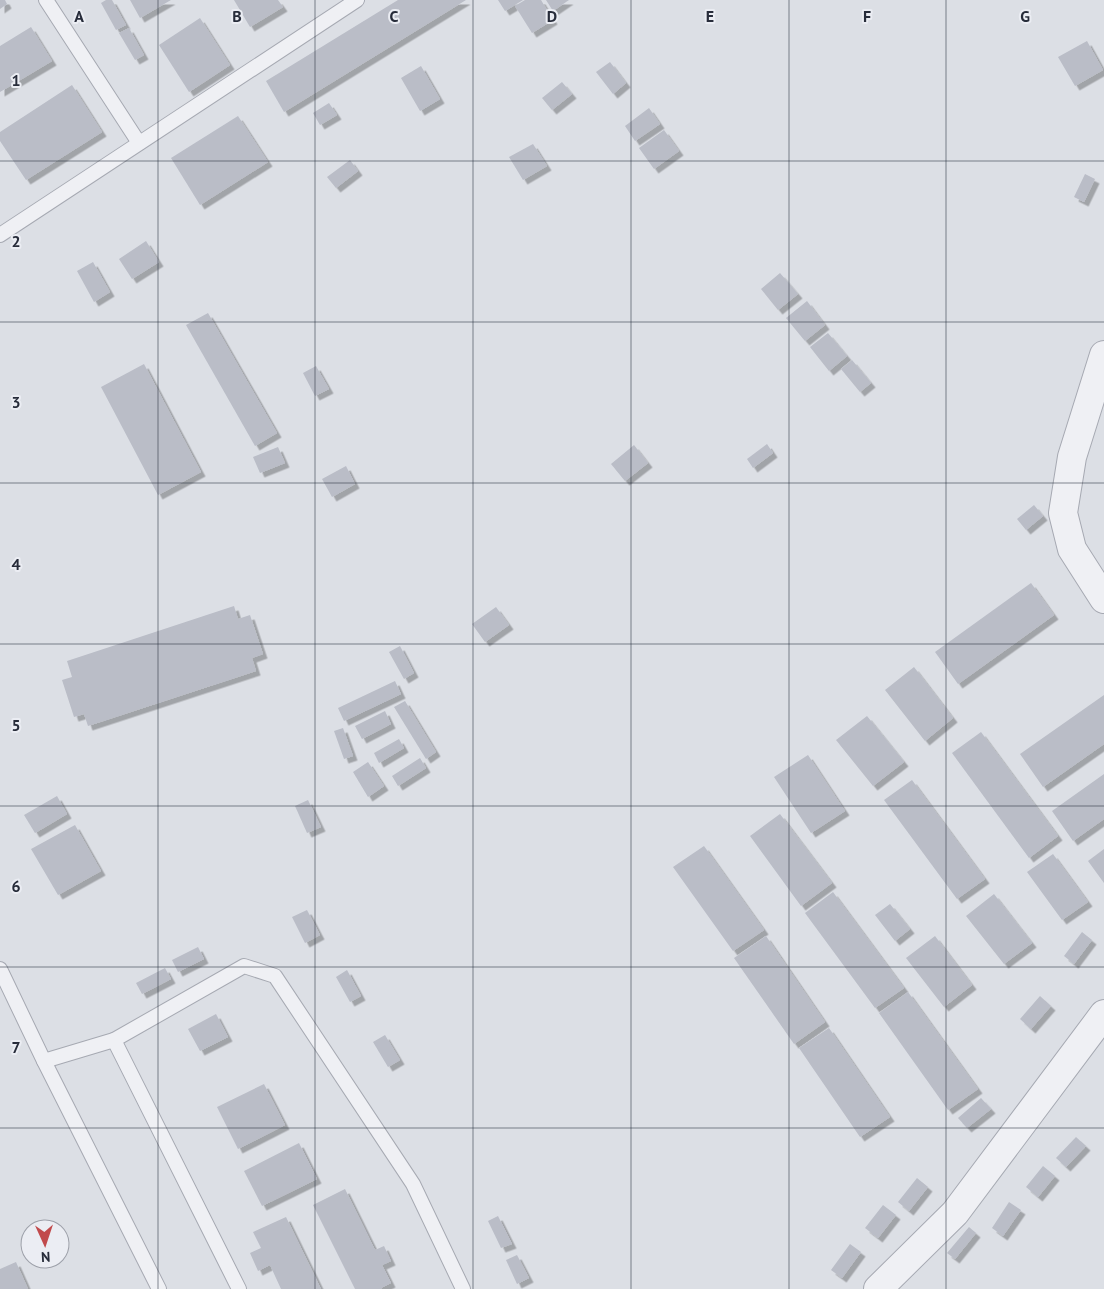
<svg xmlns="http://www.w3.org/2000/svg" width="1104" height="1289" font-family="'PT Sans',sans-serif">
<defs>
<filter id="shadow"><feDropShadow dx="4.5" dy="4.5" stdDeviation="0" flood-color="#0004"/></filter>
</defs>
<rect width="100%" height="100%" fill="#dcdfe5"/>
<!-- building -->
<g fill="#babdc7" filter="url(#shadow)">
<path d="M0 0H5L7 4 0 9Z"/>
<path d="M106 0H112L126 25 116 30 101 3Z"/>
<path d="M130 0H171L140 18Z"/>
<path d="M234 0H278L283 7 250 27Z"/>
<path d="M398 0H466L284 112 266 81Z"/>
<path d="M498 0H523L505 11Z"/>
<path d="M525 0H541L553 20 532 33 515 6Z"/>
<path d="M546 0H569L553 11Z"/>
<path d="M200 18 230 65 189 92 159 45Z"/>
<path d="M31 27 52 61 0 92V46Z"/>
<path d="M129 28 144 55 135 60 119 33Z"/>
<path d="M1087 41 1103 70 1075 86 1058 57Z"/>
<path d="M610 62 626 83 613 94 596 72Z"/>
<path d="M421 66 440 99 420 111 401 78Z"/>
<path d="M562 82 572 94 552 110 542 98Z"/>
<path d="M72 85 102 132 26 180 0 141V132Z"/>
<path d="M329 103 337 115 320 125 313 113Z"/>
<path d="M649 108 660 124 635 141 625 126Z"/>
<path d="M238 116 268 162 200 205 171 158Z"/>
<path d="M664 130 679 151 654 169 639 148Z"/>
<path d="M533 144 547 166 523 180 509 157Z"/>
<path d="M350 160 358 171 336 188 327 177Z"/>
<path d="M1085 174 1095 179 1084 202 1074 197Z"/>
<path d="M146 241 159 262 132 279 119 259Z"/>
<path d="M93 262 110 292 94 302 77 271Z"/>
<path d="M780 273 798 294 778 310 761 289Z"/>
<path d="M807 301 825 325 805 341 786 318Z"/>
<path d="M208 313 277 433 255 446 186 325Z"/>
<path d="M828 333 847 356 829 371 810 347Z"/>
<path d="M852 360 871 383 860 392 841 369Z"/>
<path d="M144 364 201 472 158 495 101 387Z"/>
<path d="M316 366 329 389 315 396 303 373Z"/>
<path d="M767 444 773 453 753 468 747 459Z"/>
<path d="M634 445 648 463 625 481 611 464Z"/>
<path d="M278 447 285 463 260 473 253 457Z"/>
<path d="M346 466 355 484 332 497 322 479Z"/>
<path d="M1034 505 1043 516 1026 530 1017 519Z"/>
<path d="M1031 583 1054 615 958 684 935 652Z"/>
<path d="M234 606 238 619 250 615 263 654 252 658 256 671 88 726 84 714 74 717 62 680 72 677 67 661Z"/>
<path d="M496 607 509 625 485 642 472 624Z"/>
<path d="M400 646 414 673 404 679 389 652Z"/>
<path d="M914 667 953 718 925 741 885 690Z"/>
<path d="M395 681 401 694 344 721 338 708Z"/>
<path d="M1104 695V744L1043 787 1020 754Z"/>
<path d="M405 701 436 752 426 759 394 707Z"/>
<path d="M385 711 391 724 362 739 355 726Z"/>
<path d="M867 716 904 762 873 786 836 740Z"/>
<path d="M343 728 353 756 344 759 334 731Z"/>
<path d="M981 732 1058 836 1029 858 952 753Z"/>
<path d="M399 739 404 748 379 763 374 753Z"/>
<path d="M808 755 845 811 811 833 774 777Z"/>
<path d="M420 758 426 768 398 786 392 776Z"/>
<path d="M368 762 384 786 368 797 353 772Z"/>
<path d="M1104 774V819L1073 841 1052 811Z"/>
<path d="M912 780 985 879 957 899 884 800Z"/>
<path d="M57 796 67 814 35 833 24 815Z"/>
<path d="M308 800 321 827 307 833 295 806Z"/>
<path d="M780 814 832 883 801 906 750 836Z"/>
<path d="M75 825 101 871 58 895 31 849Z"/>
<path d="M704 846 764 930 733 951 673 867Z"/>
<path d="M1104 849V883L1088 861Z"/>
<path d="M1053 854 1088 902 1062 920 1027 872Z"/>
<path d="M833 892 904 988 875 1008 805 913Z"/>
<path d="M994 894 1032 943 1004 964 966 916Z"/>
<path d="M890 904 910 929 895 941 875 915Z"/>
<path d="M307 910 320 935 305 943 292 917Z"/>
<path d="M1082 932 1092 940 1074 964 1064 956Z"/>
<path d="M766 936 825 1022 794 1044 734 958Z"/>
<path d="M935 936 972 985 944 1007 906 958Z"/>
<path d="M198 947 204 959 178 972 172 960Z"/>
<path d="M165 968 171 979 142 994 136 983Z"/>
<path d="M347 970 361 996 350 1002 336 977Z"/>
<path d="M908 992 978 1089 948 1110 879 1013Z"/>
<path d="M1040 996 1051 1006 1031 1029 1020 1019Z"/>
<path d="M216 1014 228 1037 200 1051 188 1029Z"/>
<path d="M829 1028 890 1117 860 1137 799 1048Z"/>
<path d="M385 1035 400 1060 388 1067 373 1042Z"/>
<path d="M264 1084 285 1125 238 1149 217 1107Z"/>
<path d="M981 1098 991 1109 967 1128 958 1118Z"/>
<path d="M1076 1137 1086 1146 1066 1167 1056 1158Z"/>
<path d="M299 1143 317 1179 262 1206 244 1171Z"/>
<path d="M1043 1166 1055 1176 1038 1197 1026 1187Z"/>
<path d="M917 1178 928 1187 909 1211 898 1202Z"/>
<path d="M345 1189 375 1250 384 1246 391 1261 382 1265 391 1283 381 1288 382 1289H355L313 1205Z"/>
<path d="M1009 1202 1021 1210 1003 1236 992 1228Z"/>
<path d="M883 1205 896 1215 878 1238 865 1228Z"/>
<path d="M498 1216 512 1244 501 1248 488 1221Z"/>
<path d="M286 1217 321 1289H281L270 1265 258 1271 250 1253 261 1248 253 1232Z"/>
<path d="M969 1227 976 1233 955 1259 947 1253Z"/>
<path d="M850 1244 861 1252 842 1278 831 1270Z"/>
<path d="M517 1255 529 1278 517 1284 506 1260Z"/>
<path d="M16 1262 28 1289H0V1269Z"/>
</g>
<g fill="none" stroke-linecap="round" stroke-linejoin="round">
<!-- lane casing -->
<g stroke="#a6a9b2" stroke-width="16">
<g id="lane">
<path d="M46 0 139 143"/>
<path d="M0 235 357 0"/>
<path d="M0 969 44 1061 159 1289"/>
<path d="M114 1040 239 1289"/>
<path d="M44 1061 114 1040 244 966 275 976 413 1184 463 1289"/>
</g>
</g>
<!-- street casing -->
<g stroke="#a6a9b2" stroke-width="30">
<g id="street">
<path d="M1104 355 1072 457 1063 513 1072 549 1104 599"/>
<path d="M878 1289 955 1213 1104 1014"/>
</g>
</g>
<!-- lane -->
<use href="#lane" stroke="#eff0f4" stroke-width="14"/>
<!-- street -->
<use href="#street" stroke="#eff0f4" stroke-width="28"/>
</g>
<!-- grid -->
<path fill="none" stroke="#272c3a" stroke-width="1" stroke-opacity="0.55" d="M158 0V1289M315 0V1289M473 0V1289M631 0V1289M789 0V1289M946 0V1289M0 161H1104M0 322H1104M0 483H1104M0 644H1104M0 806H1104M0 967H1104M0 1128H1104"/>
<g font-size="16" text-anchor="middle" font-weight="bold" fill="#272c3a" stroke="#ebedf3" stroke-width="4" stroke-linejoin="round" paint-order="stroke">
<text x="79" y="22">A</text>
<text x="237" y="22">B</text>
<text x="394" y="22">C</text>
<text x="552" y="22">D</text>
<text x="710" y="22">E</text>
<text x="867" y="22">F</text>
<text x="1025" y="22">G</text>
<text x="16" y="86">1</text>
<text x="16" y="247">2</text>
<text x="16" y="408">3</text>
<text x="16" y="570">4</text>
<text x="16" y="731">5</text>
<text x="16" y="892">6</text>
<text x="16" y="1053">7</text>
</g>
<!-- north arrow -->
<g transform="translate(45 1244) rotate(177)"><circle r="24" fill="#ebedf3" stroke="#9da0a9"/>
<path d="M0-4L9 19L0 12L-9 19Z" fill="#c14a4c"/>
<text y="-8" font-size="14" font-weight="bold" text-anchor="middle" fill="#272c3a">N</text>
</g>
</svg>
